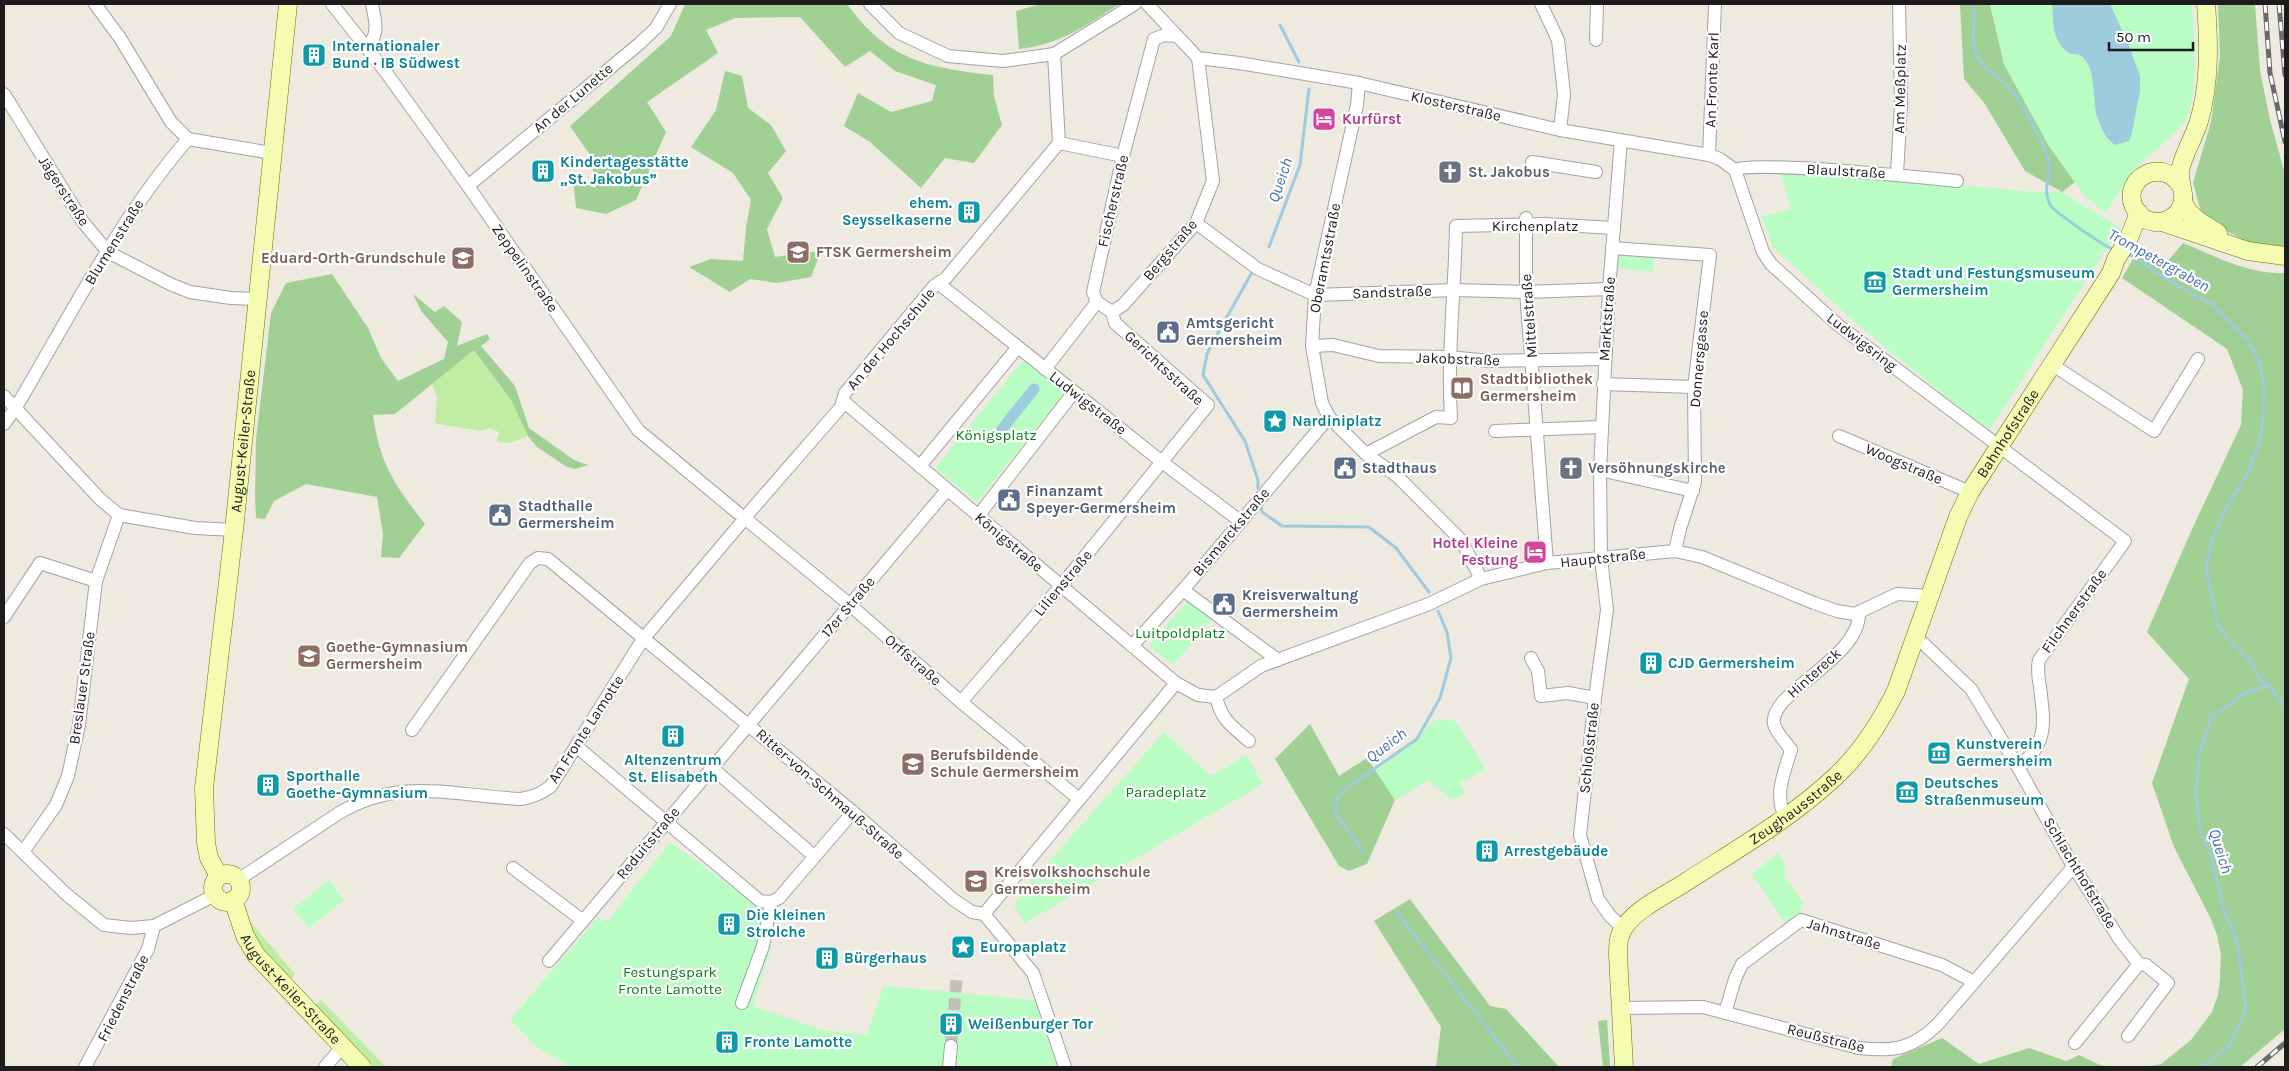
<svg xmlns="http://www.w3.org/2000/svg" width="2289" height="1071" font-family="Karla,sans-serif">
<rect width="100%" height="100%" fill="#eeeae0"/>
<!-- grass -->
<g fill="#c1eca3">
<path d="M474 350 511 400 528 436 510 443 497 442 499 432 490 428 481 431 438 424 435 422 437 396 432 384Z"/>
<path d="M248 919 295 974 290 980C271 962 256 945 248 919Z"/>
<path d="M321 1000 386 1067H374L315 1005Z"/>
</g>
<!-- forest -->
<g fill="#a0d093">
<path d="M685 4H847C887 60 928 68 993 75L994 96 1002 125 974 163 945 158 921 188 870 142 844 126 858 93 891 112 932 101 936 85 895 71 870 51 845 67 800 17 735 18 706 30 718 53 647 102 666 132 636 200 606 214 576 208 573 179 596 188 590 155 570 126 671 36Z"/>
<path d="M1041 4H1120C1084 26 1062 44 1019 49L1016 11Z"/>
<path d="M1960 4H1990L2004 64 2049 146 2075 182 2062 192 2025 171 1985 104 1964 79Z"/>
<path d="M2218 4H2255L2260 71 2270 120 2285 174V251L2250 243 2214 225 2202 215 2193 183 2211 122 2220 57Z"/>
<path d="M725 71 742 76 748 108 771 125 786 151 768 173 783 198 767 229 775 257 821 251 811 277 777 283 750 279 730 292 689 267 711 259 743 261 746 227 751 200 733 173 691 147 716 110Z"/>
<path d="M2183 243C2215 256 2250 275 2285 273V1029L2240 1067H2143L2161 1064 2191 1040 2212 1012 2218 995 2220 978 2221 955 2217 935 2211 919 2174 847 2152 783 2189 679 2147 632 2193 527 2241 425 2243 390 2227 349 2122 278 2140 247 2167 262Z"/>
<path d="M332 274 368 328 381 358 398 381 444 359 448 342 421 311 413 294 435 312 444 306 462 322 457 346 487 334 490 339 481 346 515 386 529 428 574 460 588 465 575 469 567 467 537 447 528 436 511 400 474 350 395 414 373 415C380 465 395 485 425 524L399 558 381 557 383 533 377 497 306 484 274 501 265 519 256 518 255 498 256 439 271 313 286 283Z"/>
<path d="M1310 724 1339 776 1367 758 1395 800 1367 864 1349 871 1339 866 1275 759Z"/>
<path d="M1410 899 1490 1006 1506 1009 1559 1067H1436L1441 1027 1374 921Z"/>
<path d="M1607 1020 1610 1067H1603L1598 1021Z"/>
<path d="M1942 1038 1979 1064 2029 1048 2066 1061 2079 1055 2100 1065 2115 1067H1891L1893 1059Z"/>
</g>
<!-- park -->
<g fill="#b9fcc4">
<path d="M1990 4H2192C2195 34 2199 94 2185 121 2180 131 2149 155 2138 166 2125 179 2116 197 2106 213L2086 198 2049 146 2004 64Z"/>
<path d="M1781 173 1869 176 2035 192H2062L2120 228 1990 429 1973 419 1850 318 1772 246 1762 216 1791 210Z"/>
<path d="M1617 251 1654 254 1653 272 1616 268Z"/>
<path d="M1024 359 1065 392 977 502 935 468Z"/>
<path d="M1189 599 1213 618 1173 665 1149 646Z"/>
<path d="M1437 719 1456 721 1486 770 1460 783 1465 793 1452 799 1428 781 1395 800 1376 771 1420 737 1428 726Z"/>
<path d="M1164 732 1211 776 1246 755 1263 784 1025 923 1014 905 1027 886Z"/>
<path d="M670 842 762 909 772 915 771 948 753 1006 822 1030 859 1034 866 1036 884 986 1035 1000 1057 1067H570L535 1046 510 1020 598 917 607 922Z"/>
<path d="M1778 853 1785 865 1784 876 1803 902 1800 915 1786 924 1752 874Z"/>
<path d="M329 880 344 900 309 928 293 909Z"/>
</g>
<!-- water -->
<path fill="#9ecbde" d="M2052 4H2110L2128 43 2140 76V90L2132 133 2129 141 2115 145C2105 138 2101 128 2097 116 2092 99 2098 51 2070 54 2051 40 2054 24 2052 4Z"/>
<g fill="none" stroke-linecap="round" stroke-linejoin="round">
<!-- stream -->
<g stroke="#9ecbde" stroke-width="3">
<path d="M1974 4C1976 23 1968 45 1981 63 1988 72 2000 78 2007 85 2019 98 2041 138 2047 155 2054 174 2040 188 2051 206 2056 213 2104 246 2114 250"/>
<path d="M1280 25 1299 62"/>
<path d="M1269 247 1300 165 1309 89"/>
<path d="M2127 254 2133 256 2171 282 2212 304 2248 340 2259 362 2264 385 2263 420 2259 444 2247 474 2223 514 2212 540 2206 568 2218 625 2225 636 2253 664 2258 677 2269 685 2285 707"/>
<path d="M1251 274 1213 342 1207 354 1203 375 1245 441 1258 480V488"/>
<path d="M1261 507 1262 512 1282 526 1369 527 1396 548 1429 592"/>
<path d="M1364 852 1336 814 1337 797 1348 787 1417 739 1440 698 1451 658 1447 632 1438 611"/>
<path d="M1397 913 1518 1067"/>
<path d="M2202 1067 2229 1046 2246 1010 2238 944 2222 905 2212 858 2200 829 2196 791 2200 751 2211 718 2243 694 2268 685"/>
</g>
<!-- canal -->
<path stroke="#9ecbde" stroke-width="11" d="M1002 429 1034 389"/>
<!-- street-tunnel -->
<path stroke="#c4c1b9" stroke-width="12" stroke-dasharray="12 6" stroke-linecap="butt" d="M951 1046 957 974"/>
<!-- street casing -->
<g stroke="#a3a3a3" stroke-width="14">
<g id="street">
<path d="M95 4 120 38 171 122 188 139"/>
<path d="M332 4 385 71 468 186 638 430 738 513"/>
<path d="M870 4 899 33 948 56 1003 61 1054 54 1135 4"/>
<path d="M1147 4 1198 58 1239 63 1359 83 1560 130 1709 155 1720 159 1735 170 1763 252 1771 264 1838 325 2125 541 2039 660C2037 669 2038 677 2040 687 2044 721 2049 744 2018 767"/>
<path d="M1541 4 1558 40 1564 94 1560 130"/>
<path d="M1596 40 1597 4"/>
<path d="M367 47C380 34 375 20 372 4"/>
<path d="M1359 83 1357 105 1315 295 1312 346 1322 403 1329 417 1366 454 1397 476 1461 540 1481 579"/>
<path d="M4 94 83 222 108 252 170 284 190 292 231 298 257 299"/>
<path d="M1621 140 1609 289 1600 470 1601 558 1607 610 1595 698 1580 835 1598 899 1610 916 1623 928"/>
<path d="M1059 143 1123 156"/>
<path d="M1709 155 1715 4"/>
<path d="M1532 162 1596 172"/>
<path d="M1735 170C1749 160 1928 178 1957 181"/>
<path d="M1897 174 1901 104 1899 4"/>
<path d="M468 186 639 44 656 28 670 4"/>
<path d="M1526 218V292L1547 563"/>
<path d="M1196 223 1258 269 1315 295 1455 290 1526 292 1609 289"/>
<path d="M1612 248 1710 255 1694 387 1695 482 1680 529 1675 551"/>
<path d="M938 283 1162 462 1240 521"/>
<path d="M1112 312 1123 305 1196 223 1213 181 1198 58"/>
<path d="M1312 346 1333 345 1379 356 1450 357 1489 361 1605 359"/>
<path d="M2051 364 2154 431 2198 359"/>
<path d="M1045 369 1097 302"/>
<path d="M1603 384 1694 387"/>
<path d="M4 396 100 499 119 515 195 528 234 530"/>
<path d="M843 401 1176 683 1198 695 1216 697 1261 666 1429 604 1481 579 1547 563 1675 551 1702 557 1814 603 1837 611 1855 614 1897 594 1930 596"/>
<path d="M4 424 15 409C69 318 118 220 188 139L272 153"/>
<path d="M1495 431 1601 427"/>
<path d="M1839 436 1970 492"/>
<path d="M1366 454 1436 417 1451 418C1447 354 1455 290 1456 226L1544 224 1614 228"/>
<path d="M920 466 1018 347"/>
<path d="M1600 470 1693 491"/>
<path d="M747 515 841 407 845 393 934 286 946 278 1059 143 1054 54"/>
<path d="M978 516 1074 392"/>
<path d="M747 520 849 604 961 702 1079 799"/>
<path d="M1183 590 1278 660"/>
<path d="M4 617 40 563 96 581"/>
<path d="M1915 640 1924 644 1971 689 2018 767 2069 859 2120 940 2139 964 2146 965 2168 983 2128 1036"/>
<path d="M1132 646 1183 590 1329 417"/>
<path d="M1531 658 1538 671 1541 696 1568 693 1595 698"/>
<path d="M1216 697C1222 721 1231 725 1249 741"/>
<path d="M961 702 1061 586 1208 405 1115 323 1112 312 1097 302 1093 292 1123 156 1154 39 1165 35 1176 36"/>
<path d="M412 730 530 563 538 558 548 559 853 812 954 900 972 912 984 914 1033 973 1065 1067"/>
<path d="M576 746 760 901 771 902"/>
<path d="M711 767 814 856"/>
<path d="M1785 817C1774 794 1784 773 1791 750 1786 742 1776 733 1774 724 1768 692 1861 659 1859 612"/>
<path d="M4 834 66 894 104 925 131 928 154 926 215 895"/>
<path d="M23 852 56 805 68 776 79 725 96 581 119 515"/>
<path d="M513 868 582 920"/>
<path d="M238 880 339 813C401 776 453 796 521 799 533 797 541 794 551 786L643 639 741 523"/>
<path d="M771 902 779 898 853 812"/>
<path d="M984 914 1176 683"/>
<path d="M549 961 947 490"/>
<path d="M742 1003 763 946 771 902"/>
<path d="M1620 1008 1703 1007 1859 1048C1893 1052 1913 1049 1938 1024L2074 866"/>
<path d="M1725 1013 1735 979 1742 964 1801 920 1942 965 1974 982"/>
<path d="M2075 1043 2139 964"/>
<path d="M85 1067 148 949 154 926"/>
<path d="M325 1067 342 1047"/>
<path d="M949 1067 951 1046"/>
</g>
</g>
<!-- secondary casing -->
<g stroke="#607500" stroke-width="19">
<g id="secondary">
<path d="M2181 186C2163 156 2121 178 2134 207 2138 215 2146 221 2155 222 2171 223 2185 210 2183 194 2182 186 2179 179 2180 171 2183 154 2194 138 2199 121 2210 83 2209 43 2206 4"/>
<path d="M2183 201C2188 217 2204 224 2218 233"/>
<path d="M2162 222 2248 251 2285 256"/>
<circle cx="227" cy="888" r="14"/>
<path id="s1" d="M219 876 209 858 206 843 204 788 234 530 288 4"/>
<path id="s2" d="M233 900 245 936 256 955 362 1067"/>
<path id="s3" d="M1624 1067 1618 955C1618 945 1618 935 1625 926 1639 907 1666 895 1686 882 1737 849 1790 819 1835 777 1861 753 1880 723 1896 691L1958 517 1970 492 2111 273 2116 259 2128 240 2139 213"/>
</g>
</g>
<!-- street -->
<use href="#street" stroke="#fff" stroke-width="12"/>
<!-- secondary -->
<use href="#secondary" stroke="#f3fcb0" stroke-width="18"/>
<!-- rail casing -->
<g stroke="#6a6a6a" stroke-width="5">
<g id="rail">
<path d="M2265 4 2270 73 2285 142"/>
<path d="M2279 4 2285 75"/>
<path d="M2257 1067 2285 1043"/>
</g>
</g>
<!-- rail -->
<use href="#rail" stroke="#fff" stroke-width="3" stroke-dasharray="9" stroke-linecap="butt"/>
</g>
<!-- icons -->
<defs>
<g id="building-square" transform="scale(1.25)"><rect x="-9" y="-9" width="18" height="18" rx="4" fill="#0f9aa8" stroke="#fff"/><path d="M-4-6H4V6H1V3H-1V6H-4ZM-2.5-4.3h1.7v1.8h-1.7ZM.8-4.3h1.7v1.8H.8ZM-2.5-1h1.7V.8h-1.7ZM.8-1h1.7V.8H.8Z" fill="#fff"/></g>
<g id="hotel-square" transform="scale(1.25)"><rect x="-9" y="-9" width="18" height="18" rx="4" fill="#d1479c" stroke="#fff"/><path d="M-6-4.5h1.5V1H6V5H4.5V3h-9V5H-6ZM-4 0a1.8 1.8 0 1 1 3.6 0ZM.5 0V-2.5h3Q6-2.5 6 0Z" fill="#fff"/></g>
<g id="church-square" transform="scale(1.25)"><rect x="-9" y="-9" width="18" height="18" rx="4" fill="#6b7280" stroke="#fff"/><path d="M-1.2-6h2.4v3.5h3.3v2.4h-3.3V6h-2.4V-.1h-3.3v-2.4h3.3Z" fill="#fff"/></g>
<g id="university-square" transform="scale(1.25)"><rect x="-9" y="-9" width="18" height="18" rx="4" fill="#8d6e63" stroke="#fff"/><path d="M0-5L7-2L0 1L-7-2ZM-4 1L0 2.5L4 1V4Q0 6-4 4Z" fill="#fff"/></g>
<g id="school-square" transform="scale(1.25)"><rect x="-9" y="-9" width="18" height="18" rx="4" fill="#8d6e63" stroke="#fff"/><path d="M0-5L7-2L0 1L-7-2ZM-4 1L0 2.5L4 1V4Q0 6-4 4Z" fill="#fff"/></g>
<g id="museum-square" transform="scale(1.25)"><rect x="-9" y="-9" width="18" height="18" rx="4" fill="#0f9aa8" stroke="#fff"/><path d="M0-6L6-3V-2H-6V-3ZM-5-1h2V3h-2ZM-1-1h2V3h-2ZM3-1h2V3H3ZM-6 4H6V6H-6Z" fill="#fff"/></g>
<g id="civic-square" transform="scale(1.25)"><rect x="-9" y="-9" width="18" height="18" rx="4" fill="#5c6f8a" stroke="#fff"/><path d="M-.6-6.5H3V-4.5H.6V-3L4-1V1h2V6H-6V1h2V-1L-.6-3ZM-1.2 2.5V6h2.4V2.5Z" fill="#fff"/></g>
<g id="library-square" transform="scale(1.25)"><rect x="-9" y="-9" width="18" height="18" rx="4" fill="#8d6e63" stroke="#fff"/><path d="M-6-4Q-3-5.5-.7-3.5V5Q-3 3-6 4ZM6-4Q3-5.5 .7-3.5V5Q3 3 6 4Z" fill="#fff"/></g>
<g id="sight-square" transform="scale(1.25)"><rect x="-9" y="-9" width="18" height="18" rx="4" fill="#0f9aa8" stroke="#fff"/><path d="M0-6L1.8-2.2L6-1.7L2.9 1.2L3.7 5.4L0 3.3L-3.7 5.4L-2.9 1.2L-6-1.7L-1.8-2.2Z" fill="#fff"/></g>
</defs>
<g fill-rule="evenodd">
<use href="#building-square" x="314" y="55"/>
<use href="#hotel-square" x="1324" y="119"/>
<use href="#building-square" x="543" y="171"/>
<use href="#church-square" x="1450" y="172"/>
<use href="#building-square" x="969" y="212"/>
<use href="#university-square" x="798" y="252"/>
<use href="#school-square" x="463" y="258"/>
<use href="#museum-square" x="1875" y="282"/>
<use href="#civic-square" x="1168" y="332"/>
<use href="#library-square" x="1462" y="388"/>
<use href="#sight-square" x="1275" y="421"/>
<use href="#civic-square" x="1345" y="468"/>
<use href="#church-square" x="1571" y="468"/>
<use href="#civic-square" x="1009" y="500"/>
<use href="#civic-square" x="500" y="515"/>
<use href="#hotel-square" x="1535" y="552"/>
<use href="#civic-square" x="1224" y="604"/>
<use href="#school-square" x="309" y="656"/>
<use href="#building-square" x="1651" y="663"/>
<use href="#building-square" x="673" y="736"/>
<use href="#museum-square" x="1939" y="753"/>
<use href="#school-square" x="913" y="764"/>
<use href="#building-square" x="268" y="785"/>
<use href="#museum-square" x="1907" y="792"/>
<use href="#building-square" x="1487" y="851"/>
<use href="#university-square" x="976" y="881"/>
<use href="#building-square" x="729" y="924"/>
<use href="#sight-square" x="963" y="947"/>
<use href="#building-square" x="827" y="958"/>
<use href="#building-square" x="951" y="1024"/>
<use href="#building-square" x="727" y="1042"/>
</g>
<g text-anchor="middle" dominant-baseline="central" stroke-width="4.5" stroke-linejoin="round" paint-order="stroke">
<!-- culture labels -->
<g font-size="15" font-weight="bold" fill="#0d838f" stroke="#fff" text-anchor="start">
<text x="332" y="46">Internationaler<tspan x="332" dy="17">Bund · IB Südwest</tspan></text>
<text x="560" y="162">Kindertagesstätte<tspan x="560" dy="17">„St. Jakobus”</tspan></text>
<text x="952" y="203" text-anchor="end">ehem.<tspan x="952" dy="17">Seysselkaserne</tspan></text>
<text x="1892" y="273">Stadt und Festungsmuseum<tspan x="1892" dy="17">Germersheim</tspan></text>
<text x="1292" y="421">Nardiniplatz</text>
<text x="1668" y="663">CJD Germersheim</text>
<text x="1956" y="744">Kunstverein<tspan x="1956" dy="17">Germersheim</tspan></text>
<text x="673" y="760" text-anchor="middle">Altenzentrum<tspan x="673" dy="17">St. Elisabeth</tspan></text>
<text x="286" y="776">Sporthalle<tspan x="286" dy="17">Goethe-Gymnasium</tspan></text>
<text x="1924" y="783">Deutsches<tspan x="1924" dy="17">Straßenmuseum</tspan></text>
<text x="1504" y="851">Arrestgebäude</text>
<text x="746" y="915">Die kleinen<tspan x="746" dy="17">Strolche</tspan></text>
<text x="980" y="947">Europaplatz</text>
<text x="844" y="958">Bürgerhaus</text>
<text x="968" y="1024">Weißenburger Tor</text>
<text x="744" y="1042">Fronte Lamotte</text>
</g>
<!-- street labels -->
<g font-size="15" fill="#1c1c1c" stroke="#fff">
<text transform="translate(1712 80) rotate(-88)">An Fronte Karl</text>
<text transform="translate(1900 89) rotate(-89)">Am Meßplatz</text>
<text transform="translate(573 98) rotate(-40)">An der Lunette</text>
<text transform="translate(1456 106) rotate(13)">Klosterstraße</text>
<text transform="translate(1846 171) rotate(3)">Blaulstraße</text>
<text transform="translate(64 191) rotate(57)">Jägerstraße</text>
<text transform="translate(1113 201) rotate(-77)">Fischerstraße</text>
<text x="1535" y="226">Kirchenplatz</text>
<text transform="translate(114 242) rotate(-58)">Blumenstraße</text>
<text transform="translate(1170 250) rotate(-50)">Bergstraße</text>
<text transform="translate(1325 258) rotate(-79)">Oberamtsstraße</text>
<text transform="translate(525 268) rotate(55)">Zeppelinstraße</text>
<text transform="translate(1392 292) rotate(-2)">Sandstraße</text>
<text transform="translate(1529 316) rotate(-94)">Mittelstraße</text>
<text transform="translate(1607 319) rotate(-86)">Marktstraße</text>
<text transform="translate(891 339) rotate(-50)">An der Hochschule</text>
<text transform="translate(1862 342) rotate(38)">Ludwigsring</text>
<text transform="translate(1458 359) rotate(2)">Jakobstraße</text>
<text transform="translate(1699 359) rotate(-85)">Donnersgasse</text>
<text transform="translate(1164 368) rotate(43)">Gerichtsstraße</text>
<text transform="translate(1088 403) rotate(38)">Ludwigstraße</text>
<text stroke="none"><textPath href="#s3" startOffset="789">Bahnhofstraße</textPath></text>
<text stroke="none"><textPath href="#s1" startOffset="440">August-Keiler-Straße</textPath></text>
<text transform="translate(1904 464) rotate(23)">Woogstraße</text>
<text transform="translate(1231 532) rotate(-50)">Bismarckstraße</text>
<text transform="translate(1009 542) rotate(40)">Königstraße</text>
<text transform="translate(1603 558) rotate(-6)">Hauptstraße</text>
<text transform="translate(1063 583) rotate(-50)">Lilienstraße</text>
<text transform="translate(848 607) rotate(-50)">17er Straße</text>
<text transform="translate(2074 611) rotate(-54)">Filchnerstraße</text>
<text transform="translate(913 660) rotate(41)">Orffstraße</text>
<text transform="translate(1814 673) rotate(-42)">Hintereck</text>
<text transform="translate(82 688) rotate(-82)">Breslauer Straße</text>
<text transform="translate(586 729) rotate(-57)">An Fronte Lamotte</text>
<text transform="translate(1589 748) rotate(-84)">Schloßstraße</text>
<text transform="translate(830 794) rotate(41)">Ritter-von-Schmauß-Straße</text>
<text stroke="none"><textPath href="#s3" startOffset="351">Zeughausstraße</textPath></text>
<text transform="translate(648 843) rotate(-50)">Reduitstraße</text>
<text transform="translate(2080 873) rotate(59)">Schlachthofstraße</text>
<text transform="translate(1844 934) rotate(17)">Jahnstraße</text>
<text stroke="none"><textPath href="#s2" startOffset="108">August-Keiler-Straße</textPath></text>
<text transform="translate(123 998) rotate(-63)">Friedenstraße</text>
<text transform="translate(1826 1038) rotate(14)">Reußstraße</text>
</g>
<!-- hotel labels -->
<g font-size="15" font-weight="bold" fill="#b23c85" stroke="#fff" text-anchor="start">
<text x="1342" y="119">Kurfürst</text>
<text x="1518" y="543" text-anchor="end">Hotel Kleine<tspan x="1518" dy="17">Festung</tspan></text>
</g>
<!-- worship labels -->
<g font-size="15" font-weight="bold" fill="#5b616d" stroke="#fff" text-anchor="start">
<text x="1468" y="172">St. Jakobus</text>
<text x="1588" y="468">Versöhnungskirche</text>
</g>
<!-- education labels -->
<g font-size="15" font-weight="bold" fill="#785e54" stroke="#fff" text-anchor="start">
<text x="816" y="252">FTSK Germersheim</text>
<text x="446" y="258" text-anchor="end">Eduard-Orth-Grundschule</text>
<text x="1480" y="379">Stadtbibliothek<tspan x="1480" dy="17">Germersheim</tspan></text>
<text x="326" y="647">Goethe-Gymnasium<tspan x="326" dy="17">Germersheim</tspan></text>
<text x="930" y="755">Berufsbildende<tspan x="930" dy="17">Schule Germersheim</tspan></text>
<text x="994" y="872">Kreisvolkshochschule<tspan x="994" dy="17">Germersheim</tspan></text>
</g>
<!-- service labels -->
<g font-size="15" font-weight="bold" fill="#4e5e75" stroke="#fff" text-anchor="start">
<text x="1186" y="323">Amtsgericht<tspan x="1186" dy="17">Germersheim</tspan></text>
<text x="1362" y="468">Stadthaus</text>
<text x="1026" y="491">Finanzamt<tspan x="1026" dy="17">Speyer-Germersheim</tspan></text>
<text x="518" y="506">Stadthalle<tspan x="518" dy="17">Germersheim</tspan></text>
<text x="1242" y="595">Kreisverwaltung<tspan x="1242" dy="17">Germersheim</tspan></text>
</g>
<!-- park labels -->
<g font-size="15" fill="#067e19" stroke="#fff">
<text x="996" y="435">Königsplatz</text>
<text x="1180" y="633">Luitpoldplatz</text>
<text x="1166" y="792">Paradeplatz</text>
<text x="670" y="972">Festungspark<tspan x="670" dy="17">Fronte Lamotte</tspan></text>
</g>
<!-- water labels -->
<g font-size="16" font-style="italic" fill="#4471af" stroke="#fff">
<text transform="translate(1280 180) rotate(-71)">Queich</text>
<text transform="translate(2159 260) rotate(29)">Trompetergraben</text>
<text transform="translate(1386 745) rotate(-37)">Queich</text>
<text transform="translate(2221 851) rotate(73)">Queich</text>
</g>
</g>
<!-- border -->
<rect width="2289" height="1071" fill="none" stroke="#1c1c1c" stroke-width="10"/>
<!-- scale -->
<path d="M2109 42v8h84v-8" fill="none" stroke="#1c1c1c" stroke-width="2.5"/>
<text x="2116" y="42" font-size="15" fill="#1c1c1c" stroke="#ffffff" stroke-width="4" paint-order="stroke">50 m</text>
</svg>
